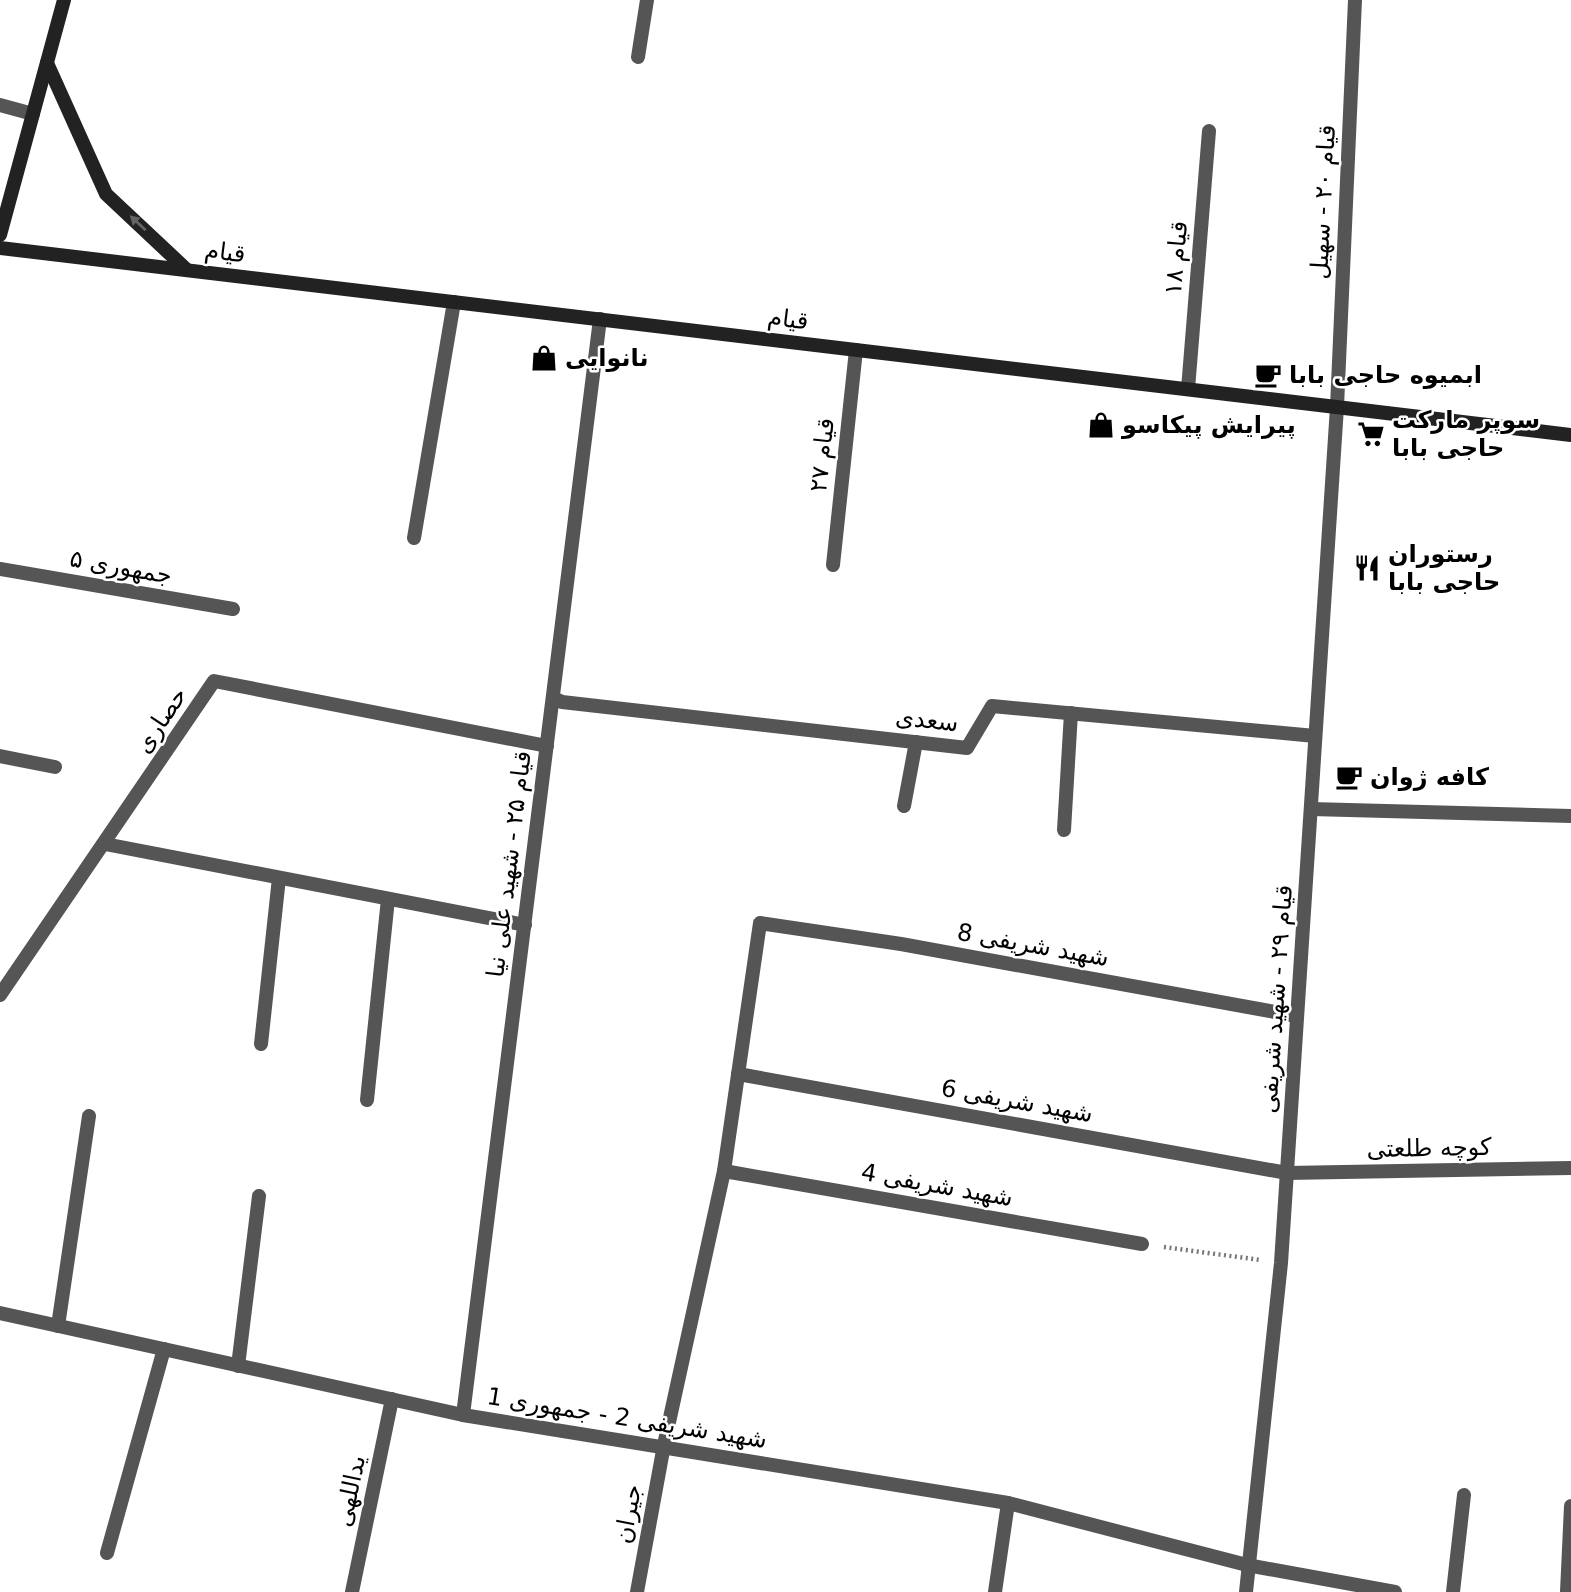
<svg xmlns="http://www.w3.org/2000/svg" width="1571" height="1592" font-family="'DejaVu Sans','Noto Naskh Arabic',sans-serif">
<rect width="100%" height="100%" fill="#fff"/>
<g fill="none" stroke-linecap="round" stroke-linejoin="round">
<!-- path -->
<path stroke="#777" stroke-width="4.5" stroke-dasharray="2 3.5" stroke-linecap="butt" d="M1164 1247 1260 1260"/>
<!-- minor -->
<g stroke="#555" stroke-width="14">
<path d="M638 57 647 0"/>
<path d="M0 105 33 114"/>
<path d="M1188 389 1209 131"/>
<path d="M414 538 454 302"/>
<path d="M833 565 856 350"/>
<path d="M0 569 233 609"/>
<path d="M553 698 562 702 967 748 992 706 1315 736"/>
<path d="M0 756 55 767"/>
<path d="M904 806 916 742"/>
<path d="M1311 809 1571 816"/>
<path d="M1064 830 1071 713"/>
<path d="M105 844 525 925"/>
<path d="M0 995 214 681 547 746"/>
<path d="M261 1044 279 878"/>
<path d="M738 1074 1287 1173 1571 1168"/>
<path d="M367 1100 388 899"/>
<path d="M724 1171 1142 1244"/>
<path d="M0 1313 463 1415 1008 1503 1247 1565 1395 1592"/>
<path d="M58 1326 89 1116"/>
<path d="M238 1366 259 1196"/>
<path d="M463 1415 600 319"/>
<path d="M107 1553 164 1349"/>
<path d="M352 1592 392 1399"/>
<path d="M637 1592 664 1445 724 1171 760 923 901 944 1297 1016"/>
<path d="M995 1592 1008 1503"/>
<path d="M1246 1592 1281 1263 1337 407 1355 0"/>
<path d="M1453 1592 1464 1495"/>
<path d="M1567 1592 1571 1506"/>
</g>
<!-- secondary -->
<g stroke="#222" stroke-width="14">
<path d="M47 63 106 194 187 270"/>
<path d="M0 235 64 0"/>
<path d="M0 248 1571 435"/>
</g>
</g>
<!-- one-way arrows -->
<defs><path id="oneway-solid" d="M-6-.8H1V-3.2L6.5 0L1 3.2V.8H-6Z" transform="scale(1.75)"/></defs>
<use fill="#646464" href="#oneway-solid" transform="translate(138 223) rotate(-137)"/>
<!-- icons -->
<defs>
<g id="shop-bare" transform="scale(2.1)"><path d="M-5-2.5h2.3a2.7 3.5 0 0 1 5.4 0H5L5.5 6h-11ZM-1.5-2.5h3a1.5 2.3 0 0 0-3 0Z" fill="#000" stroke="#fff" stroke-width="2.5" paint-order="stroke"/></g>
<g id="cafe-bare" transform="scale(2.1)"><path d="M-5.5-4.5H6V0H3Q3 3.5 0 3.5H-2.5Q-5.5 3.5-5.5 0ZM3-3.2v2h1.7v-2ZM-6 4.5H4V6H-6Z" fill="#000" stroke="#fff" stroke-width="2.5" paint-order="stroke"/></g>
<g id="supermarket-bare" transform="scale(2.1)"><path d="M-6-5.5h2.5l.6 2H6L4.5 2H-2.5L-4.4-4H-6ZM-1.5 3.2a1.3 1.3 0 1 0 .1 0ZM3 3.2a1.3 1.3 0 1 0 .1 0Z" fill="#000" stroke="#fff" stroke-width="2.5" paint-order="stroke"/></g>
<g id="restaurant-bare" transform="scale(2.1)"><path d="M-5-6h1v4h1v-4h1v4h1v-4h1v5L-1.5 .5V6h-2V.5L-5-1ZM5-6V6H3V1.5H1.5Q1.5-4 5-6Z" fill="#000" stroke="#fff" stroke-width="2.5" paint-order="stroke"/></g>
</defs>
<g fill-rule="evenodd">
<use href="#shop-bare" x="544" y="358"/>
<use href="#cafe-bare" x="1268" y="375"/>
<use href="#shop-bare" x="1101" y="425"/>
<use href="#supermarket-bare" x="1371" y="434"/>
<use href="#restaurant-bare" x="1367" y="568"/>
<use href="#cafe-bare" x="1349" y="777"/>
</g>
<g text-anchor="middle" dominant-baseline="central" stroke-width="5" stroke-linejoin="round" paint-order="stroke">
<!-- street labels -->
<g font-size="24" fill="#000" stroke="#fff">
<text transform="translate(1323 202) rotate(-87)">قیام ۲۰ - سهیل</text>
<text transform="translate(225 252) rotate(7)">قیام</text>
<text transform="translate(1176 258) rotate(-85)">قیام ۱۸</text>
<text transform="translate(788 319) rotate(7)">قیام</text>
<text transform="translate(822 455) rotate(-84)">قیام ۲۷</text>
<text transform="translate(121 567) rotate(10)">جمهوری ۵</text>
<text transform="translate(161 720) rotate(-56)">حصاری</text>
<text transform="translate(927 720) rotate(6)">سعدی</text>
<text transform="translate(509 864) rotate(-83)">قیام ۲۵ - شهید علی نیا</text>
<text transform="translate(1033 945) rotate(10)">شهید شریفی 8</text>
<text transform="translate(1276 999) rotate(-86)">قیام ۲۹ - شهید شریفی</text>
<text transform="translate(1017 1101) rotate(10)">شهید شریفی 6</text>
<text transform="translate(1429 1148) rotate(-1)">کوچه طلعتی</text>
<text transform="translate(937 1185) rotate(10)">شهید شریفی 4</text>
<text transform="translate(627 1418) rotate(9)">شهید شریفی 2 - جمهوری 1</text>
<text transform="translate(350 1491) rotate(-78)">یداللهی</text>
<text transform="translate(628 1514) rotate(-79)">جیران</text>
</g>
<!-- poi labels -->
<g font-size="24" font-weight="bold" fill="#000" stroke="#fff" text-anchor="start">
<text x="565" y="358">نانوایی</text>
<text x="1289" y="375">ابمیوه حاجی بابا</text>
<text x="1392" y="420">سوپر مارکت<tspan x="1392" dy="28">حاجی بابا</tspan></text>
<text x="1122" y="425">پیرایش پیکاسو</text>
<text x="1388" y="554">رستوران<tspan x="1388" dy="28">حاجی بابا</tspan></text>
<text x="1370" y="777">کافه ژوان</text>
</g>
</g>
</svg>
